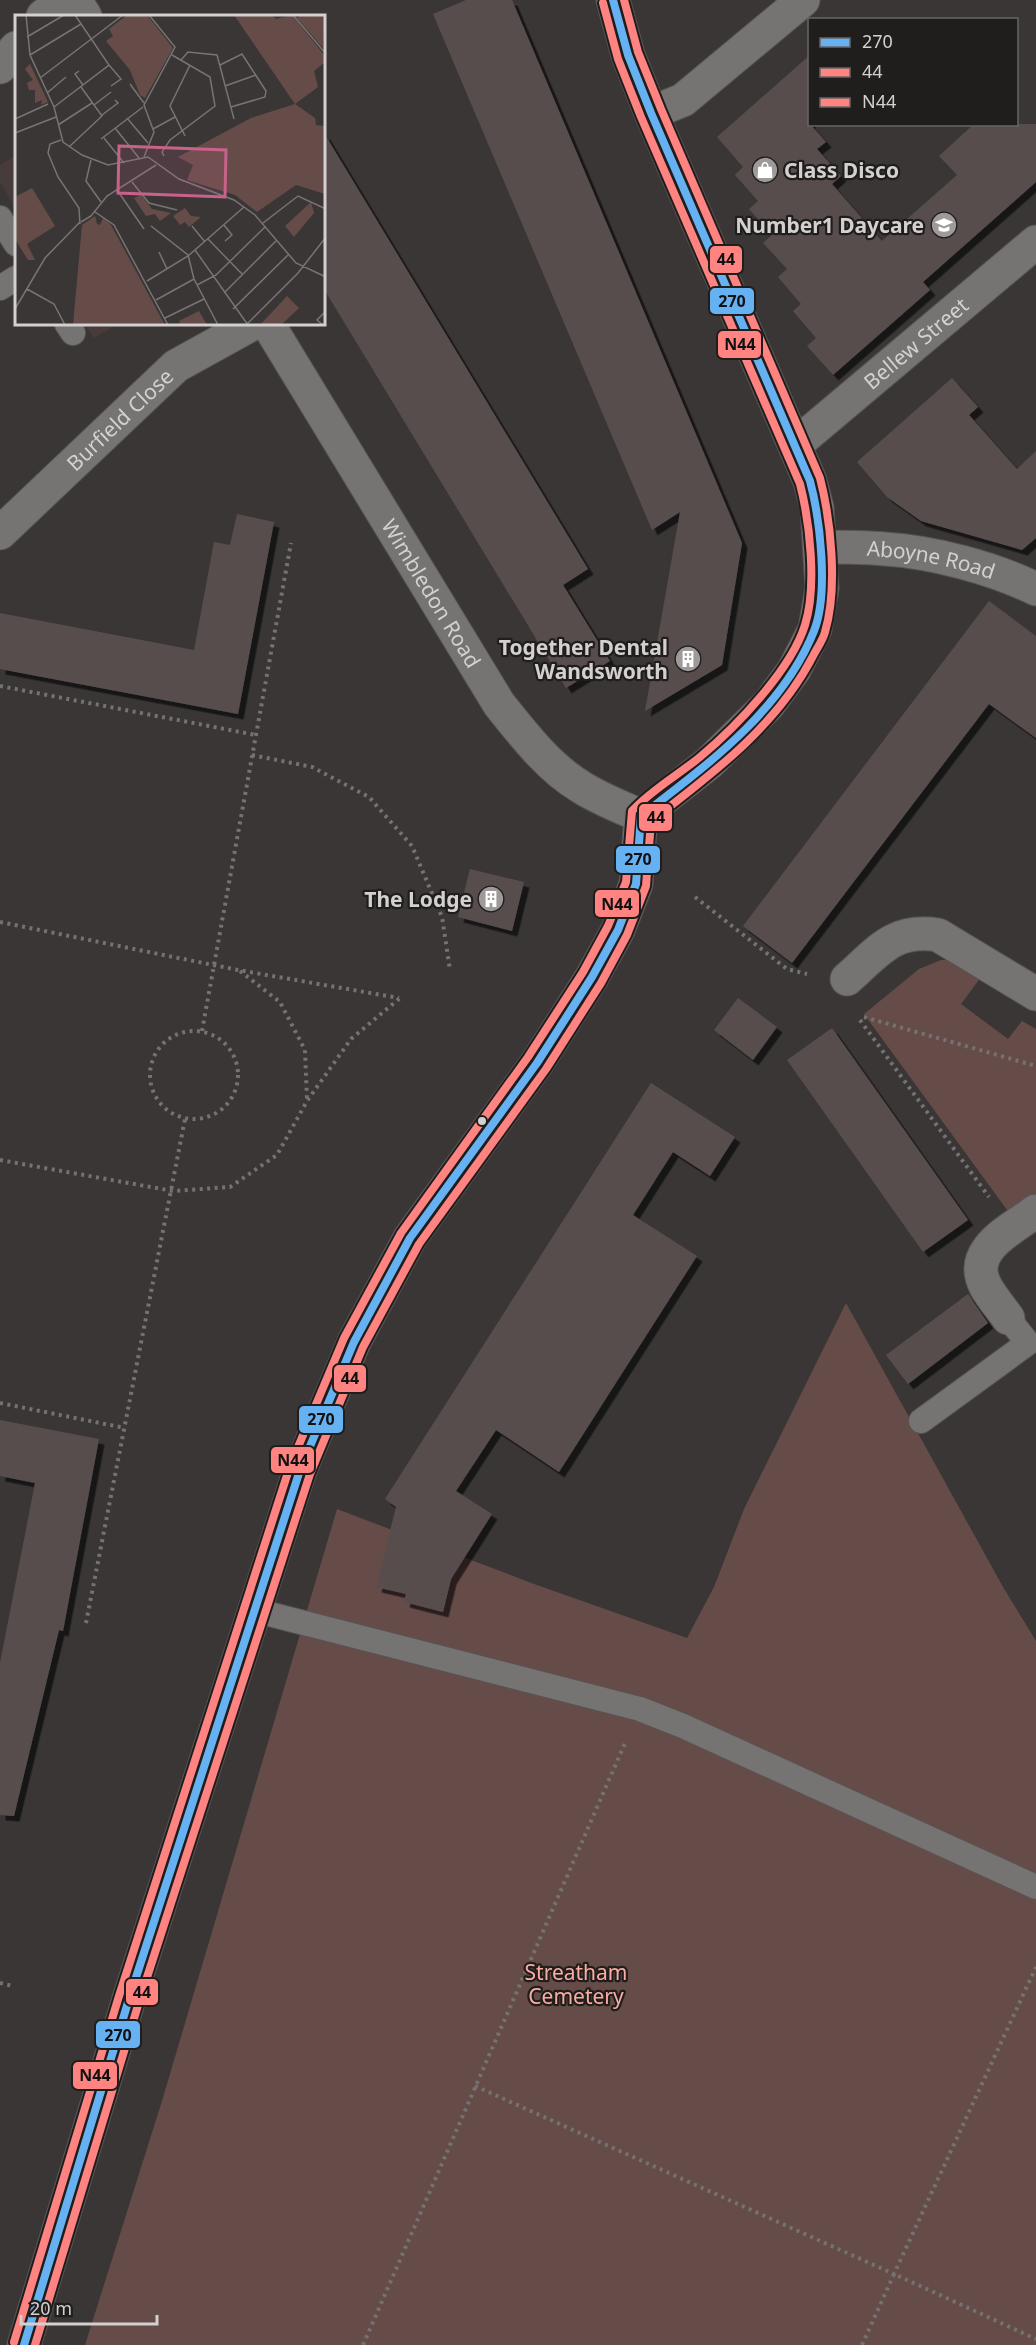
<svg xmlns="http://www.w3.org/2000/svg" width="1036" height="2345" font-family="'Noto Sans',sans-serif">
<defs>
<filter id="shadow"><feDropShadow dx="5.5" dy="5.5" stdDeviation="0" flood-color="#0009"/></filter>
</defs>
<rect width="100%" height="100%" fill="#3a3636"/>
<!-- built -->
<g fill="#483c3b">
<path d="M16 155V209L0 182V165Z"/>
<path d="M85 324H118L94 338Z"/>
</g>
<!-- green -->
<g fill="#664c48">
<path d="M941 960H950L981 977 961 1004 1008 1039 1022 1021 1036 1029V1195L1010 1214 864 1014 919 969Z"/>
<path d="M846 1303 1003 1587 1036 1641V2345H85L162 2101 337 1509 534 1584 687 1638 714 1587 744 1509Z"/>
</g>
<!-- building -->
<g fill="#584e4e" filter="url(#shadow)">
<path d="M466 0H512L742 543 722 665 645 711 680 512 652 530 433 14Z"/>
<path d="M810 55V124L826 142 817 149 841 176 832 184 882 241 957 175 939 156 974 124H1036V182L923 282 930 290 833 375 807 346 816 338 793 311 801 304 778 277 787 269 763 243 772 235 749 209 758 201 735 175 743 167 717 137Z"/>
<path d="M324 133 588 569 563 585 610 661 566 688 324 289Z"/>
<path d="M952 378 978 407 969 415 1017 469 1036 451V538L1022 550 921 521 887 497 857 462Z"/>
<path d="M237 514 274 522 238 714 0 669V613L194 650 214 542 230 545Z"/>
<path d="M989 601 1036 636V738L989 704 792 963 743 926Z"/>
<path d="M470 869 524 882 512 931 458 917Z"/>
<path d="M738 998 777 1027 753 1060 714 1030Z"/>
<path d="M832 1028 968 1220 923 1252 787 1060Z"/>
<path d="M651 1083 735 1137 710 1176 673 1152 633 1215 697 1256 559 1472 496 1430 456 1491 492 1514 451 1579 443 1612 404 1602 406 1594 376 1587 396 1507 385 1499Z"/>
<path d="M968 1294 988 1323 908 1384 886 1355Z"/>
<path d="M0 1420 99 1439 63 1631 59 1630 14 1816 0 1815V1663L35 1483 0 1476Z"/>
</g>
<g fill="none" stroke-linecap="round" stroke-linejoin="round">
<!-- service casing -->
<g stroke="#585454" stroke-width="26">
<g id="service">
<path d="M0 218 16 244"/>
<path d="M0 288 16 278"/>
<path d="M67 324 73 333"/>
<path d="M921 1421 1028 1343 1008 1318"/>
<path d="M254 1610 640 1709 683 1726 1036 1887"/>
</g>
</g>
<!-- minor casing -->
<g stroke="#585454" stroke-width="35">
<g id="minor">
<path d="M43 16 65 0"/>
<path d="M0 67 16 48"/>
<path d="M651 113 683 100 803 0"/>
<path id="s1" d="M795 445 1036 242"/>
<path id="s2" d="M0 533 176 366 252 324"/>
<path id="s3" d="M821 547C842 547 864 547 885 549 933 552 993 568 1036 589"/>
<path d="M847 979C878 952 893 928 938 935L1036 994"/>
<path d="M1008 1318C1001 1308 992 1298 986 1287 966 1250 1011 1230 1036 1211"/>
</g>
</g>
<!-- tertiary casing -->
<g stroke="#585454" stroke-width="35">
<g id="tertiary">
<path d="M75 0 85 16"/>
<path id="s4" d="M268 324 499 704C523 734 548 767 581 787 600 799 621 807 641 816"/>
</g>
</g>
<!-- primary casing -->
<g stroke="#585454" stroke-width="35">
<path id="primary" d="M24 2345 129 1999 300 1470 354 1342 410 1238 537 1063 592 977 618 930 636 884 641 816 709 763 769 704 794 670 815 629 822 588 817 508 810 481 651 113 628 55 613 0"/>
</g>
<!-- path -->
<g stroke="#747272" stroke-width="4" stroke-dasharray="3 4.5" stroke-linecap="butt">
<path d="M0 686 256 735"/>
<path d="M252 755 312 767 369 797 412 846 442 917 450 970"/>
<path d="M695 897 787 969 807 974"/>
<path d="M0 922 238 970 399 998"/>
<path d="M240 971 280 1002 305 1050 307 1100"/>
<path d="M864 1017 1036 1066"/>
<path d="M860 1020 989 1197"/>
<circle cx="194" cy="1075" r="44"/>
<path d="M202 1031 291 543"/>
<path d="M0 1160 173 1191 230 1187 277 1155 307 1101 351 1039 400 998"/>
<path d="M0 1403 125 1428"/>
<path d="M86 1623 185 1119"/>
<path d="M0 1983 13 1986"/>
<path d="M475 2086 894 2274 1036 1967"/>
<path d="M363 2345 625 1743"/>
<path d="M862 2345 894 2274 1036 2339"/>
</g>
<!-- service -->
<use href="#service" stroke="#767373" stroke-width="24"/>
<!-- minor -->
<use href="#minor" stroke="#767373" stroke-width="33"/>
<!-- tertiary -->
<use href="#tertiary" stroke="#767373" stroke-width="33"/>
<!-- primary -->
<use href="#primary" stroke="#766e6d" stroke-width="33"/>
<!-- bus-1 casing -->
<g stroke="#201e1d" stroke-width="12">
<path id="bus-1" d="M24 2345 129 1999 300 1470 354 1342 410 1238 537 1063 592 977 618 930 636 884 641 816C707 765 782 711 814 631 829 593 820 519 810 481L651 113 628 55 613 0"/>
</g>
<!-- bus-2 casing -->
<g stroke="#201e1d" stroke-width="12">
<path id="bus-2" d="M35 2345 139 2002 310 1474 363 1347 419 1244 546 1069 601 983 627 935 646 886 651 821C712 774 777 726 813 656 817 648 823 640 825 632 838 588 831 521 820 478L661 109 638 52 624 0"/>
</g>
<!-- bus-3 casing -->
<g stroke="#201e1d" stroke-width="12">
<path id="bus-3" d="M14 2342 119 1996 290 1466 344 1338 401 1233 528 1057 583 972 608 926 626 882 632 811C651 790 678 775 700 757 736 727 791 670 805 625 817 587 810 523 800 484L641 117 618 59 603 3"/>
</g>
<!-- bus-1 -->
<use href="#bus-1" stroke="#66b1f2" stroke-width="8"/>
<!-- bus-2 -->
<use href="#bus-2" stroke="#ff8380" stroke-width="8"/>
<!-- bus-3 -->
<use href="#bus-3" stroke="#ff8380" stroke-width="8"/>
</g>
<!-- icons -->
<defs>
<g id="shop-disc" transform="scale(1.35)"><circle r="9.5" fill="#9e9a9a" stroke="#201e1d"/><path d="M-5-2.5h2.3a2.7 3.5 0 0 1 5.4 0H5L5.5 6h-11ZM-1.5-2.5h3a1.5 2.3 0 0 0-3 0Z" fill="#fff"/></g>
<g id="school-disc" transform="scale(1.35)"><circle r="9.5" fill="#9e9a9a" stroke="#201e1d"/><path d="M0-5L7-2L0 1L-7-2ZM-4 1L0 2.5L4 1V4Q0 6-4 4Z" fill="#fff"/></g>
<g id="building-disc" transform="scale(1.35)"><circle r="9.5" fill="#9e9a9a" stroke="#201e1d"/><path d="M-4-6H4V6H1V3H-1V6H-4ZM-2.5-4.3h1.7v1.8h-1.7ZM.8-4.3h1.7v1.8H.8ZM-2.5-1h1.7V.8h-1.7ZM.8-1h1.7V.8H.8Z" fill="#fff"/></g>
</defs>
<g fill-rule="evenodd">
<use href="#shop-disc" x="765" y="170"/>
<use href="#school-disc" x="944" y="225"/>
<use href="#building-disc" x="688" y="659"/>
<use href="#building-disc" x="491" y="899"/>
</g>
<!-- markers -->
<circle fill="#d4d0d0" stroke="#201e1d" stroke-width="2" cx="482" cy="1121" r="5"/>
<g text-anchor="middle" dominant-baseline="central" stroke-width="4.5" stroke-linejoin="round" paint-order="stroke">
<!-- poi labels -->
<g font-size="21" font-weight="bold" fill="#d4d0d0" stroke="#201e1d" text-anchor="end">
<text x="784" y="170" text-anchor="start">Class Disco</text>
<text x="924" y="225">Number1 Daycare</text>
<text x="668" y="647">Together Dental<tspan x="668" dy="24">Wandsworth</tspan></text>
<text x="472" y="899">The Lodge</text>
</g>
<!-- street labels -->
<g font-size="21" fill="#d4d0d0" stroke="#201e1d">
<text stroke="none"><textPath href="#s1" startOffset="158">Bellew Street</textPath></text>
<text stroke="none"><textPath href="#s2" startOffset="165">Burfield Close</textPath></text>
<text stroke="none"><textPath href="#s3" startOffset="111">Aboyne Road</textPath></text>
<text stroke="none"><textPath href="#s4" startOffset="315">Wimbledon Road</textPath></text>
</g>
<!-- park labels -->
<g font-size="21" fill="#fbaca2" stroke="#201e1d">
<text x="576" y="1972">Streatham<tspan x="576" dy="24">Cemetery</tspan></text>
</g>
</g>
<!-- overview -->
<g transform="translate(15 15)">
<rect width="310" height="310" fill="#3a3636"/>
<path d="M112 0H132L158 33 130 83 125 80 115 55 91 26 98 21 94 14ZM219 0H257L261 4 277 0 310 41V47L299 56 303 72 280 89 300 103 301 110 310 111V179L281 170 242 197 220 180 172 165 178 150 163 142 236 103 280 89ZM286 0H310L308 33 282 3ZM15 49 33 87 26 90 27 85 20 88V75H14L12 68 18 65 10 54ZM17 173 40 211 12 229 20 245H13L0 224V182ZM126 180 137 194 156 198 145 206 140 199 131 201 119 183ZM296 187 299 198 279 222 270 211ZM170 193 176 201 186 202 174 212 170 207 165 210 158 201ZM80 201 82 209 85 210 88 203 96 210 150 310H58L67 210ZM272 281 284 293 266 310H245ZM184 296 192 310H166L164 306Z" fill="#664c48"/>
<path fill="none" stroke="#787474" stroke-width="1.5" d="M11 0 15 40 39 92 48 127 67 140 93 150 133 142 164 164 219 185 240 200 281 248 311 262M278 0 311 39M12 22 49 0M15 40 66 9M166 45 173 37 202 40 219 104M94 50 106 64 96 71M205 50 227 39 251 76 250 82 216 92M64 56 60 59 68 70M25 63 108 0M115 69 129 88M210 71 241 60M32 78 51 62M79 90 96 77M39 92 94 50 60 0M87 100 103 88 100 85M112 103 133 128M0 104 33 89M43 110 77 88M100 113 124 143M138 114 160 102M0 118 41 102M170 121 155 91 175 50M89 123 109 148M86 124 128 92M46 125 35 129 33 138 43 162 64 193 65 209M55 131 87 101 66 72M149 141 147 137 155 125 200 91 195 62 157 40M129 142 139 117 129 90 160 32 134 0M76 145 71 166 86 187M117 167 134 188 162 195M102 175 129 214M80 197 99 210 153 310M66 207 76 201 92 181 141 150M248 208 283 181 311 194M209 210 217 220 210 226M136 211 173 240 179 264 203 310M177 211 190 227M193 224 228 260M180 235 233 310M144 237 152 254M132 266 173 241 229 192M182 270 201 260 250 212M12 274 39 289 50 310M209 278 261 226M141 285 179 264M0 294 30 243 65 207M218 294 273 240M150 303 189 284M231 310 283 258 311 222M308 310 302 305 311 296"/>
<path fill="#c9628a" fill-opacity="0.15" stroke="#c9628a" stroke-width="3" d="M104 131 211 135 210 182 103 178Z"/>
<rect width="310" height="310" fill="none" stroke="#d4d0d0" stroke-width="3"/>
</g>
<g stroke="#201e1d" stroke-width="2">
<rect x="709" y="245" width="34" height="29" rx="6" fill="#ff8380"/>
<rect x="709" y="287" width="46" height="28" rx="6" fill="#66b1f2"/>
<rect x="717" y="330" width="45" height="29" rx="6" fill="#ff8380"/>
<rect x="638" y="803" width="35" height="29" rx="6" fill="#ff8380"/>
<rect x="615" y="845" width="46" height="29" rx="6" fill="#66b1f2"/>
<rect x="594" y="889" width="46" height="29" rx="6" fill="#ff8380"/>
<rect x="333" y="1364" width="34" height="29" rx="6" fill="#ff8380"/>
<rect x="298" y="1405" width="46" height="29" rx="6" fill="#66b1f2"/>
<rect x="270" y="1446" width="45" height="28" rx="6" fill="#ff8380"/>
<rect x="125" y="1978" width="34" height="28" rx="6" fill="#ff8380"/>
<rect x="95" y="2020" width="46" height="29" rx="6" fill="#66b1f2"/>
<rect x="72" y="2061" width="46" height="29" rx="6" fill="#ff8380"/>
</g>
<g font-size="16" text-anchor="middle" font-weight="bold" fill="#111">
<text x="726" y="265">44</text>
<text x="732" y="307">270</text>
<text x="740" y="350">N44</text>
<text x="656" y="823">44</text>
<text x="638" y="865">270</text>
<text x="617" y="910">N44</text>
<text x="350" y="1384">44</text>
<text x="321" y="1425">270</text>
<text x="293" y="1466">N44</text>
<text x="142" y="1998">44</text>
<text x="118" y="2041">270</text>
<text x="95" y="2081">N44</text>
</g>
<!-- legend -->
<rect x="808" y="18" width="210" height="108" fill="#201e1d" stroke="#686565" stroke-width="1.5"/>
<rect x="820" y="38" width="30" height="9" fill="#66b1f2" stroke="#686565" stroke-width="1.5"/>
<text x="862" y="48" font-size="18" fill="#d4d0d0">270</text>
<rect x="820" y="68" width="30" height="9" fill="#ff8380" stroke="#686565" stroke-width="1.5"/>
<text x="862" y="78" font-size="18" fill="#d4d0d0">44</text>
<rect x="820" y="98" width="30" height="9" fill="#ff8380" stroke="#686565" stroke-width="1.5"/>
<text x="862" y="108" font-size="18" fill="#d4d0d0">N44</text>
<!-- scale -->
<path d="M21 2315v9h136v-9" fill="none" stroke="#d4d0d0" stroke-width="3"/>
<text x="30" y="2315" font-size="18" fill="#d4d0d0" stroke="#201e1d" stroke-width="4.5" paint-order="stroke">20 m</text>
</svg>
